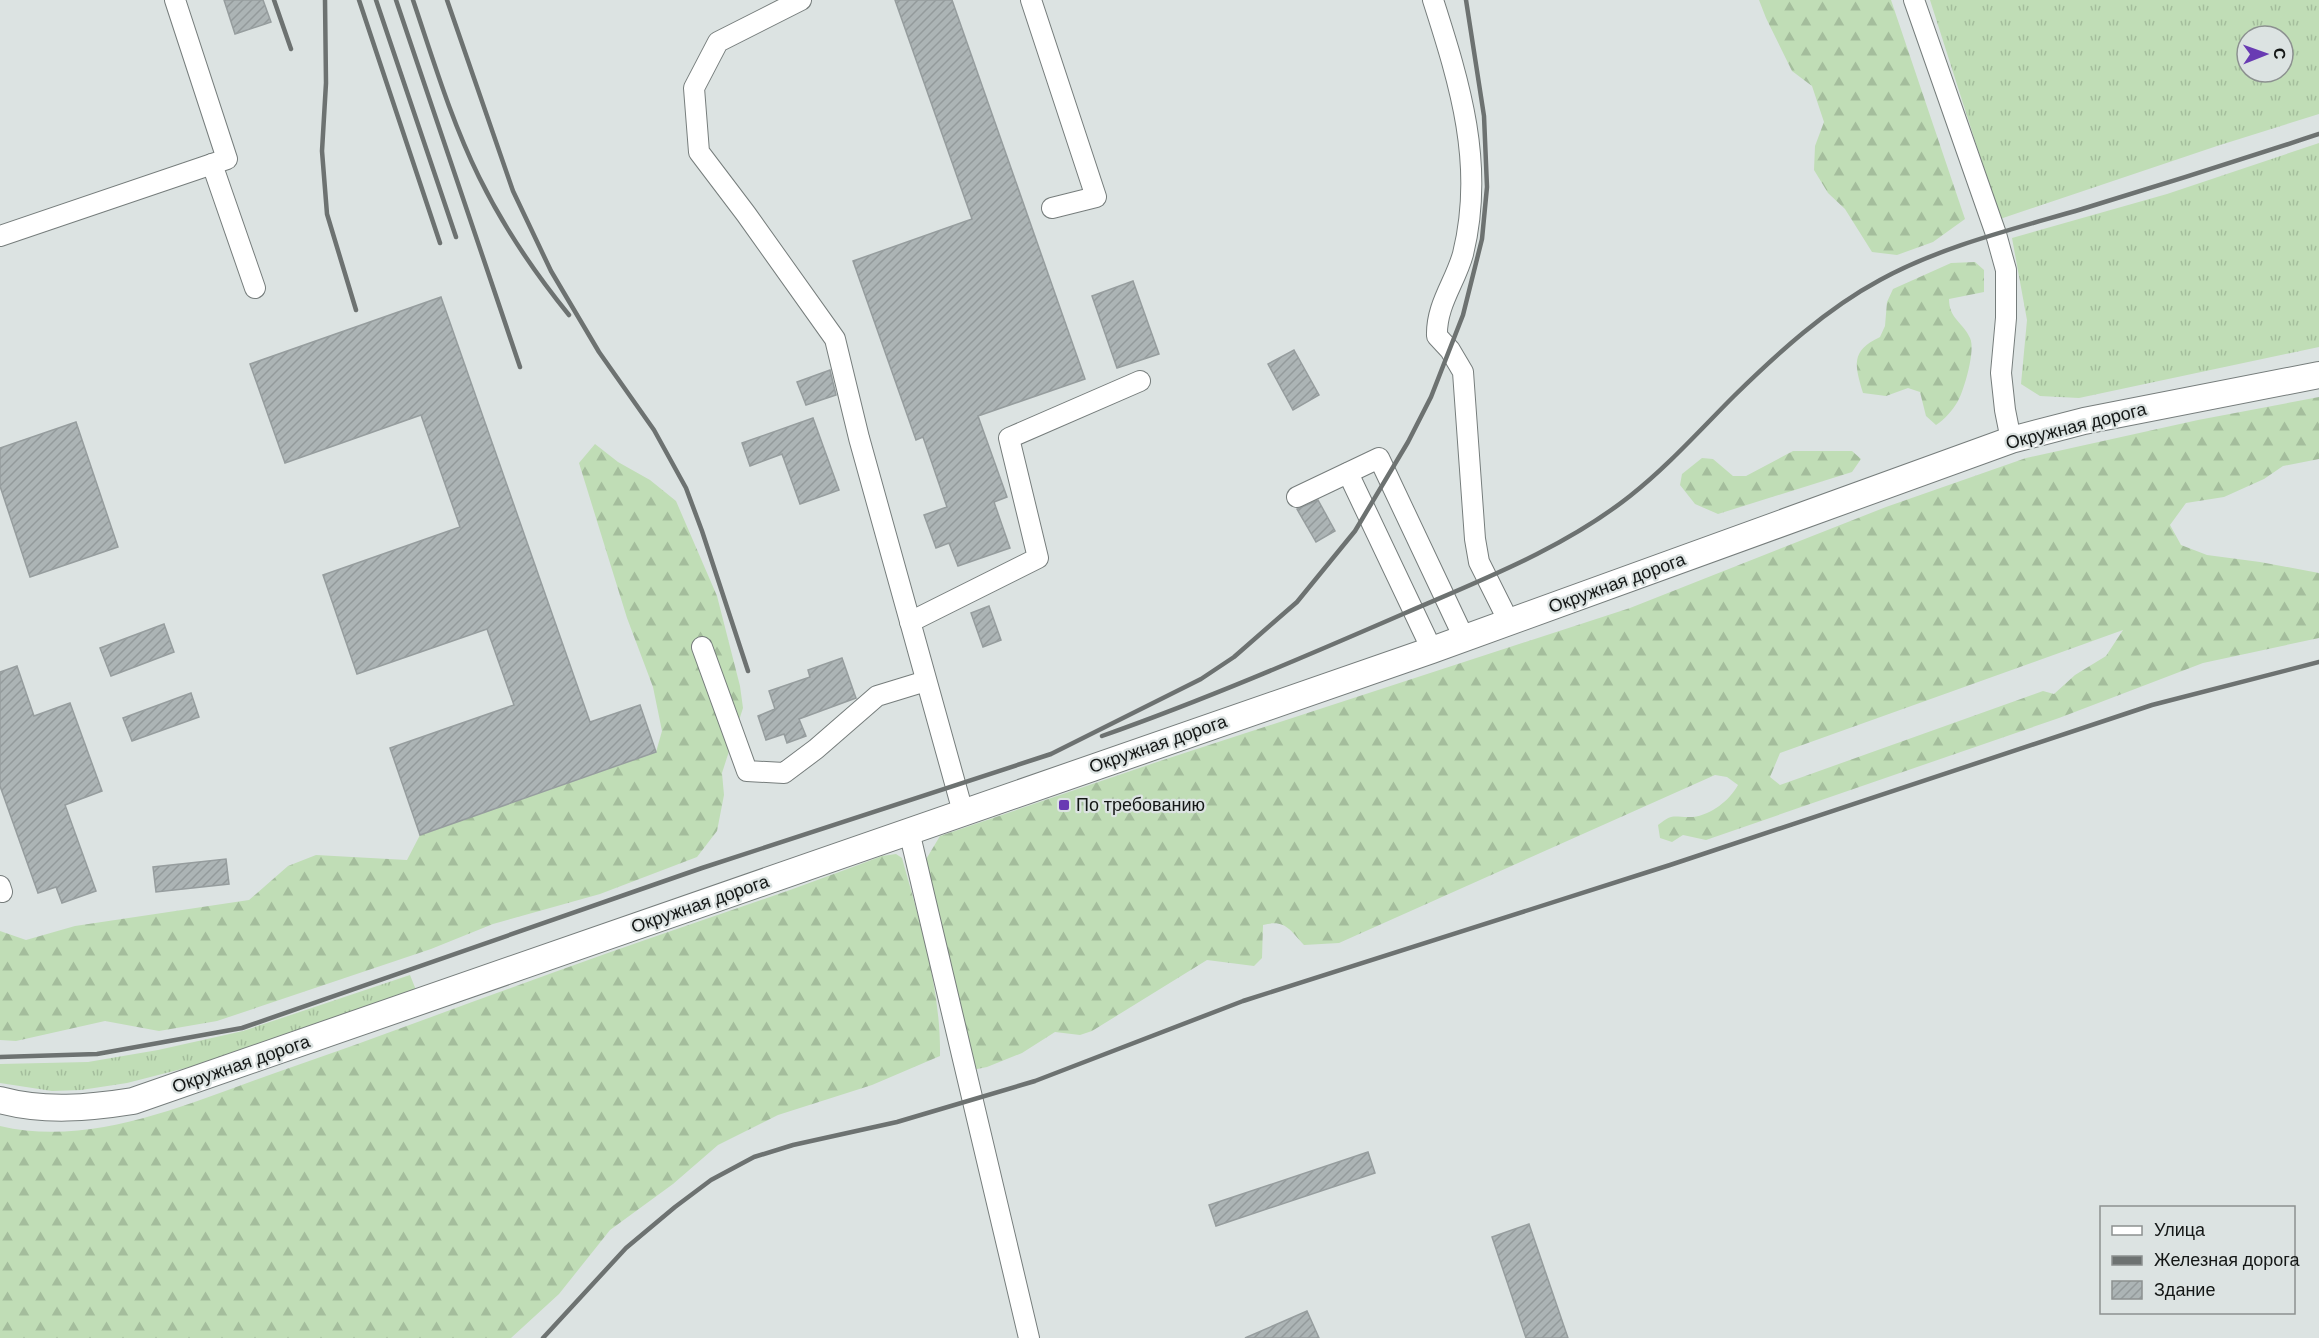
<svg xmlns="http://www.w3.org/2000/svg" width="2319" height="1338" font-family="'DM Sans',sans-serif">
<defs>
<pattern id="grass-tufts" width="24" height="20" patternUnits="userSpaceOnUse" patternTransform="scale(1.5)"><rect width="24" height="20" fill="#c0ddb6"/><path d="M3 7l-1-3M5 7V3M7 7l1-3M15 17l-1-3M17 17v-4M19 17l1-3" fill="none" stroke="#a4bd9c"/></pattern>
<pattern id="forest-firs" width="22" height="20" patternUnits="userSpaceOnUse" patternTransform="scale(1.5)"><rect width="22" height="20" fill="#c0ddb6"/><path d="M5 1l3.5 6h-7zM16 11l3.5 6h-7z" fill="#a4bd9c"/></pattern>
<pattern id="building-hatch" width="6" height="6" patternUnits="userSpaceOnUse" patternTransform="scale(1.5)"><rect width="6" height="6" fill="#acb4b5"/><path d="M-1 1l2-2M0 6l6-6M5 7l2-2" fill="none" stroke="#939a9b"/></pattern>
</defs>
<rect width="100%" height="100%" fill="#dce3e2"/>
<!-- grass -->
<g fill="url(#grass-tufts)" fill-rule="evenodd">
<path d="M1930 0H2319V114L2217 146 2000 219ZM2247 36H2283V72H2247Z"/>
<path d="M2319 143V347L2079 398 2040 396 2021 384 2027 320 2012 238 2167 194Z"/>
<path d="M410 975 416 990 209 1062 127 1083 81 1090 52 1091 0 1083V1064L88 1062 158 1050 243 1031Z"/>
</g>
<!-- forest -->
<g fill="url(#forest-firs)" fill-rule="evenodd">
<path d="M1759 0H1891L1965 219 1933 242 1897 255 1872 252 1845 209 1828 193 1814 170 1815 146 1824 122 1812 86 1792 71 1766 18Z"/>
<path d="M1975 262 1984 270V292L1949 299C1949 319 1963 322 1970 338 1976 350 1964 390 1958 401 1952 411 1945 419 1936 425L1926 416 1920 392 1908 388 1886 396 1863 393C1855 365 1850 351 1880 337L1885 326 1887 302 1893 289 1951 263Z"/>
<path d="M2319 397V459L2283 466 2264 479 2224 497 2186 503 2170 525 2181 545 2207 555 2260 562 2319 573V638L2203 663 2059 718 1706 840 1683 835 1672 842 1660 838 1658 825C1674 812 1674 818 1693 817 1711 815 1730 800 1738 785L1727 777 1715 775 1339 943 1304 945C1290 930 1285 919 1263 925L1262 958 1254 966 1207 960 1092 1031 1080 1035 1055 1032 1022 1053 987 1067 972 1070 922 866 940 836 1160 761 1630 608 1886 507 2026 458 2198 420ZM2123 630 2106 656 2075 675 2054 694 2043 691 1780 785 1770 777 1780 753Z"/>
<path d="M595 444 618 462 650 480 676 501 717 596 740 686 743 708 722 773 724 795 717 831 697 857 600 894 493 924 431 949 217 1021 159 1031 105 1021 16 1041 0 1040V931L26 940 75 926 249 900 288 866 316 855 407 860 420 835 656 752 662 731 653 687 627 618 579 463Z"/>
<path d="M1793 451H1852L1861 459 1852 472 1718 514 1695 504 1680 485 1682 474 1702 458 1713 459 1733 476H1746Z"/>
<path d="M896 854 902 858C920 923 941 988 940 1056L872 1085 778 1115 718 1145 673 1184 610 1230 559 1294 511 1338H0V1126C93 1148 189 1103 275 1073 368 1041 460 1006 552 973 662 933 773 898 882 856Z"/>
</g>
<!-- building -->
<g fill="url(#building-hatch)" stroke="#969d9e" stroke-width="1.5">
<path d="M224 0H263L271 22 235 34Z"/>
<path d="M895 0H952L1085 379 978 416 1007 497 994 502 1010 548 958 566 949 543 936 548 924 515 947 507 923 437 916 440 853 261 972 219Z"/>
<path d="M1133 281 1159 354 1117 368 1092 296Z"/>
<path d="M441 297 590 722 640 705 656 752 420 835 390 748 514 705 487 629 357 674 323 575 460 527 421 415 285 463 250 364Z"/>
<path d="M1294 350 1319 395 1293 410 1268 364Z"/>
<path d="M830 370 836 395 806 405 797 382Z"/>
<path d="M813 418 839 490 800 504 782 454 750 466 742 443Z"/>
<path d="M76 422 118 547 30 577 0 486V448Z"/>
<path d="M1318 500 1335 531 1316 542 1297 509Z"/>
<path d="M989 606 1001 640 983 647 971 613Z"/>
<path d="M164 624 174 652 111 676 100 648Z"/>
<path d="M842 658 856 698 799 719 806 736 787 743 784 734 766 740 758 716 775 709 769 691 810 677 808 670Z"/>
<path d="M17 666 34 716 70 703 102 791 65 805 96 891 62 903 56 887 38 893 0 786V672Z"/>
<path d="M191 693 199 717 132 741 123 718Z"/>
<path d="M226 859 229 884 156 892 153 867Z"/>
<path d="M1368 1152 1375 1173 1216 1226 1209 1205Z"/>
<path d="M1529 1224 1568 1338H1526L1492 1237Z"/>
<path d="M1307 1311 1319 1338H1245Z"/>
</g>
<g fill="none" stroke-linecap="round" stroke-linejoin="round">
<!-- minor casing -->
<g stroke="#767d7c" stroke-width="22">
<g id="minor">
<path d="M801 0 718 42 694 88 699 152 746 214 835 339 859 438 963 812"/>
<path d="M1031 0 1096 197 1052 208"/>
<path d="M1433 0C1460 84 1485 165 1463 254 1455 283 1436 305 1437 336L1450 350 1463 372 1475 539 1479 562 1509 622"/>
<path d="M1914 0 1996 234 2006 270V318L2001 373 2005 410 2011 440"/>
<path d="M212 164 255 288"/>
<path d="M0 236 227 159 175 0"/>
<path d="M1348 473 1432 650"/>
<path d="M1297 497 1379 458 1464 638"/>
<path d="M910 622 1038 558 1009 438 1140 381"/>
<path d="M702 647 747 771 784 773 816 749 877 696 926 681"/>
<path d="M909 831 1029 1338"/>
<path d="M0 886 2 892"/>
</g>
</g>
<!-- major casing -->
<g stroke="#767d7c" stroke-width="28">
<path id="major" d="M0 1100C44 1112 89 1108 133 1101L1432 650 2011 440 2084 421 2319 375"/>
</g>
<!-- minor -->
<use href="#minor" stroke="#fff" stroke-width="20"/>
<!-- major -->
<use href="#major" stroke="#fff" stroke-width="26"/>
<!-- rail -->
<g stroke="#6d7271" stroke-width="4.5">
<path d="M274 0 291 49"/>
<path d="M325 0 326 83 322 151 327 214 356 310"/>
<path d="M359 0 440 243"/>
<path d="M376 0 456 237"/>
<path d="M396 0 520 367"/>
<path d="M413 0C433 59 451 120 479 177 503 226 534 272 569 315"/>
<path d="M447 0 513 191 551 271 599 352 654 430 686 488 702 531 748 671"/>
<path d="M1102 736C1204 700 1304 657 1403 614 1481 580 1563 549 1630 496 1668 466 1700 430 1734 396 1778 353 1826 309 1880 280 1942 246 2014 229 2082 209 2161 185 2240 160 2319 134"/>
<path d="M0 1057 97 1054 242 1028 702 868 1051 754 1201 679 1234 657 1297 602 1355 531 1408 442 1431 397 1463 315 1482 239 1487 187 1484 116 1466 0"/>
<path d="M543 1338 626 1248 675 1207 711 1180 754 1157 793 1145 897 1122 1035 1081 1243 1001 1670 865 2152 705 2319 662"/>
</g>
</g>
<!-- markers -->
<rect fill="#693bb3" stroke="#dce3e2" stroke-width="2" x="1058" y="799" width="12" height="12" rx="3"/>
<g text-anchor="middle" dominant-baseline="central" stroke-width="4.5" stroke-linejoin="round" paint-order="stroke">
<!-- street labels -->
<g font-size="18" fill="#141716" stroke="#dce3e2">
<text transform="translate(2076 426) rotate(-14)">Окружная дорога</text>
<text transform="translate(1617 583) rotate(-20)">Окружная дорога</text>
<text transform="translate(1158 744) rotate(-19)">Окружная дорога</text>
<text transform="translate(700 904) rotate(-19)">Окружная дорога</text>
<text transform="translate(241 1064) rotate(-19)">Окружная дорога</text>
</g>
<!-- poi labels -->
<g font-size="18" fill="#141716" stroke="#dce3e2" text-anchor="start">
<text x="1076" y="805">По требованию</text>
</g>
</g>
<!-- legend -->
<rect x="2100" y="1206" width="195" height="108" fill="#dce3e2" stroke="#8c9190" stroke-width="1.5"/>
<rect x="2112" y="1226" width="30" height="9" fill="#ffffff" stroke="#8c9190" stroke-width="1.5"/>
<text x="2154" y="1236" font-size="18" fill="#141716">Улица</text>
<rect x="2112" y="1256" width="30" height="9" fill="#6d7271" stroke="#8c9190" stroke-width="1.5"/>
<text x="2154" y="1266" font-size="18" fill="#141716">Железная дорога</text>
<rect x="2112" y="1281" width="30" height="18" fill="url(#building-hatch)" stroke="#8c9190" stroke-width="1.5"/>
<text x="2154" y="1296" font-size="18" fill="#141716">Здание</text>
<!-- north arrow -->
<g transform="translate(2265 54) rotate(89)"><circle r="28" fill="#dce3e2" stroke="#8c9190" stroke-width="1.5"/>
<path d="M0-4.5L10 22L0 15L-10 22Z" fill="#693bb3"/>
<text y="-9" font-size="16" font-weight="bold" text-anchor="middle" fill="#141716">С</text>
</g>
</svg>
